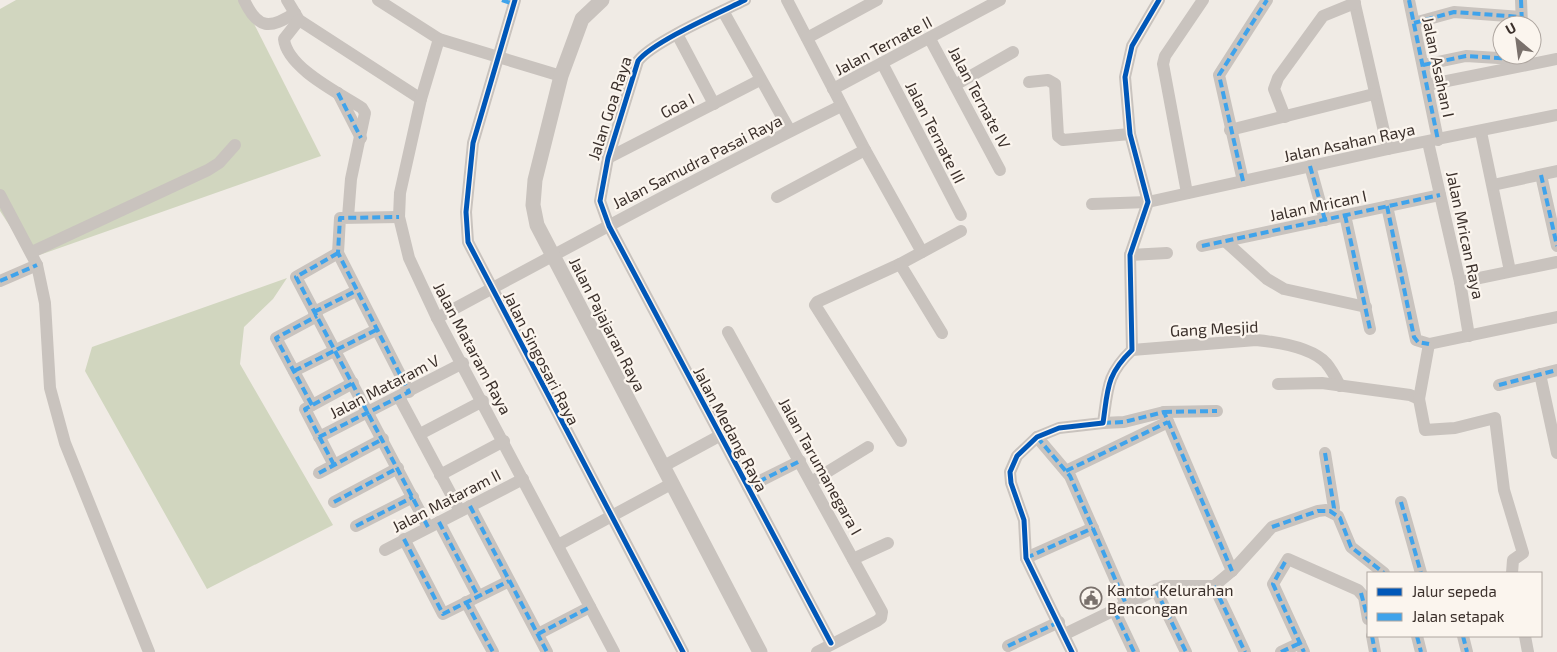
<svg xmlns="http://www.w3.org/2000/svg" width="1557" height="652" font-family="'Exo 2',sans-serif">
<rect width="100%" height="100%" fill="#f0ebe5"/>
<!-- green -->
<g fill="#d1d6bf">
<path d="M16 0H242L321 156 31 258 0 211V9Z"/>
<path d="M287 278 273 299 244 327 240 364 333 525 207 589 85 371 92 347Z"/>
</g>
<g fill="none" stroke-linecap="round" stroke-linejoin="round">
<!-- minor -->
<g stroke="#c9c3be" stroke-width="12">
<path d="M244 0C258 30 270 29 295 13"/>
<path d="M287 0 299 20 421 99"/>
<path d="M378 0 439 39 561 76"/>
<path d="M515 0 473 143 466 212 468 242 683 652"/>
<path d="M745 0C721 12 652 42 638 61L608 158 600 201 609 226 831 643"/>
<path d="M787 0 865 150 922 252"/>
<path d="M1354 0 1388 149"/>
<path d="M1409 0 1438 140"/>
<path d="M1521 0 1522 25"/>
<path d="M723 11 790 131"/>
<path d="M299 20 284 39C287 68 339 93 362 108L365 113 351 179 348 217"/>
<path d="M1414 23 1454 12 1521 17"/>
<path d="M677 34 714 104"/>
<path d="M807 38 877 0"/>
<path d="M439 39 421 99 400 193 399 217 409 258 437 318 614 652"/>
<path d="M930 39 1000 170"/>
<path d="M882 63 961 215"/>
<path d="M1423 65 1466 56 1529 60"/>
<path d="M1029 82 1048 80 1055 84 1058 136 1063 140 1130 134"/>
<path d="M955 85 1013 52"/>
<path d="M1427 85 1557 59"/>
<path d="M833 89 1000 0"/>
<path d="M338 93 361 138"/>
<path d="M1285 117 1274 89 1278 78 1323 16 1355 3"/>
<path d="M1230 130 1374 94"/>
<path d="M1481 132 1510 271"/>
<path d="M1428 142 1460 282 1469 336"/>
<path d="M608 158 760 80"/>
<path d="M1310 166 1325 220"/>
<path d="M1541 175 1557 246"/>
<path d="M1243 181 1219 75 1267 0"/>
<path d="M1493 185 1557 171"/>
<path d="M1187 193 1163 64 1165 56 1203 0"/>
<path d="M0 195 37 265 45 303 50 388 65 443 149 652"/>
<path d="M777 197 865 150"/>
<path d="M1092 204 1148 202 1388 149 1557 115"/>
<path d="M1387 206 1416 340 1429 344 1557 317"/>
<path d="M1345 215 1370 329"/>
<path d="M399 217 340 218 338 253 409 392"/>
<path d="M1225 241 1267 279 1284 289 1366 307"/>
<path d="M1202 246 1440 195"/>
<path d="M32 252 208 170 219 163 235 145"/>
<path d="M338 253 296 277 428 527"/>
<path d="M1130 255 1167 253"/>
<path d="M900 264 817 302 815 305 901 441"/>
<path d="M0 281 37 265"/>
<path d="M1460 282 1557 262"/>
<path d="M314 312 356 291"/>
<path d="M437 318C571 246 705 173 841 106"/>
<path d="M728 332 882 612 881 618 877 621 817 652"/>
<path d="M942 333 900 264 961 231"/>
<path d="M1132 350 1256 340C1277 342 1311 347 1326 363 1332 370 1336 378 1340 386"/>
<path d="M294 371 376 330"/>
<path d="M1540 374 1557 453"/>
<path d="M1278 384 1322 383 1410 395 1419 399 1429 344"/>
<path d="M1499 385 1557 370"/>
<path d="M399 397 460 511"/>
<path d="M1419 399 1425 430 1455 428 1495 418 1504 490 1523 553 1513 560 1512 573"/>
<path d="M312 405 276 338 317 316"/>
<path d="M1164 412 1217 411"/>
<path d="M1103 423 1124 422 1164 412 1232 571"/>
<path d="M420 434 483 401"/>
<path d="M319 437 463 363"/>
<path d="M1037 437 1070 476 1126 604"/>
<path d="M1325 453 1334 508 1333 513"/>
<path d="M334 465 305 409 353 383"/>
<path d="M662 467 721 435"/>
<path d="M1066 471 1168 422"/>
<path d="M319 473 383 439"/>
<path d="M440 475 504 441"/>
<path d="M811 482 868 447"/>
<path d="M748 487 800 461"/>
<path d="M334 502 398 468"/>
<path d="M1401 502 1421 573"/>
<path d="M470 506 547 652"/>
<path d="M439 522 478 596"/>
<path d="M356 526 413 497"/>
<path d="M404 539 443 614 509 581"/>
<path d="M558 545 671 484"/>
<path d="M385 550 523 479"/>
<path d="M1026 558 1093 528"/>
<path d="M853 559 888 543"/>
<path d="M1214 586 1245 652"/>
<path d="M1156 590 1186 652"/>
<path d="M466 602 493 652"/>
<path d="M1115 612 1134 652"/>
<path d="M538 634 590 607"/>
<path d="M1065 634 1164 586H1214L1232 571 1272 527 1318 511 1326 510 1338 516 1351 547 1384 573"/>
<path d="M1372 636 1375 652"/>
<path d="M1417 636 1421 652"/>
<path d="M1463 636 1467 652"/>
<path d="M1525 636 1528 652"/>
<path d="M1008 646 1059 622"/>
<path d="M1072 652 1026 558 1024 520 1011 483 1010 472 1017 456 1037 437 1059 428 1103 423C1108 389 1106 375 1132 350L1130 255 1148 202 1130 134 1125 77 1132 46 1159 0"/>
<path d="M1281 652 1300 643"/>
<path d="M1304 652 1273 584 1288 559 1358 590 1364 597 1368 619"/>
</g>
<!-- tertiary -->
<path stroke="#c9c3be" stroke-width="15" d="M602 0 582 19 561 76 535 180 533 205 537 225 760 652"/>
<!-- quiet -->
<g stroke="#3fa3eb" stroke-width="4" stroke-dasharray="8 4" stroke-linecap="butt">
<path d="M502 0 513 4"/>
<path d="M1409 0 1438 140"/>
<path d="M1521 0 1522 25"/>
<path d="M1414 23 1454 12 1521 17"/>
<path d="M1423 65 1466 56 1529 60"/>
<path d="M338 93 361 138"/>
<path d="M1310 166 1325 220"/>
<path d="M1541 175 1557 246"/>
<path d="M1243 181 1219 75 1267 0"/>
<path d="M1387 206 1414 337 1418 342 1429 344"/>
<path d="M1345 215 1370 329"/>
<path d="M1202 246 1440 195"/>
<path d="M338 253 296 277 428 527"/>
<path d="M0 281 37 265"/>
<path d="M314 312 356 291"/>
<path d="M294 371 376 330"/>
<path d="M1499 385 1557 370"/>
<path d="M312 405 276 338 317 316"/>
<path d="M1164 412 1217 411"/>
<path d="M1103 423 1124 422 1164 412 1232 571"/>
<path d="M319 437 409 392 338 253 340 218 399 217"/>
<path d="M1037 437 1070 476 1126 604"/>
<path d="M1325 453 1334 508 1333 513"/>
<path d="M334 465 305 409 353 383"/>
<path d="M1066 471 1168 422"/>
<path d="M319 473 383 439"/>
<path d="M748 487 800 461"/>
<path d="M334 502 398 468"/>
<path d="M1401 502 1421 573"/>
<path d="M470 506 547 652"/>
<path d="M439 522 478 596"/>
<path d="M356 526 413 497"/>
<path d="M1272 527 1318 511H1330L1340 518 1351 547 1384 573"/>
<path d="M404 539 443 614 509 581"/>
<path d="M1026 558 1093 528"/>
<path d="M1285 562 1273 584 1304 652"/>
<path d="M1214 586 1245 652"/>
<path d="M1156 590 1186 652"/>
<path d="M1361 593 1368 619"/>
<path d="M466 602 493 652"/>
<path d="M1115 612 1134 652"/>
<path d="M538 634 590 607"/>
<path d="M1372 636 1375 652"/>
<path d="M1417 636 1421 652"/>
<path d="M1463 636 1467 652"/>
<path d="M1008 646 1059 622"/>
<path d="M1281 652 1300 643"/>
</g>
<!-- cycleway casing -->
<g stroke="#fbf5ee" stroke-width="8">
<g id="cycleway">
<path d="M515 0 473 143 466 212 468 242 683 652"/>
<path d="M745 0C721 12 652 42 638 61L608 158 600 201 609 226 831 643"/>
<path d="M1072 652 1026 558 1024 520 1011 483 1010 472 1017 456 1037 437 1059 428 1103 423C1108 389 1106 375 1132 350L1130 255 1148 202 1130 134 1125 77 1132 46 1159 0"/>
</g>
</g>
<!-- cycleway -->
<use href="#cycleway" stroke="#0057b8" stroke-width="5"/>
</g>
<!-- icons -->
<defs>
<g id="civic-ring" transform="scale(1.125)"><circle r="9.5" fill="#fbf5ee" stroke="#7a716c" stroke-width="1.5"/><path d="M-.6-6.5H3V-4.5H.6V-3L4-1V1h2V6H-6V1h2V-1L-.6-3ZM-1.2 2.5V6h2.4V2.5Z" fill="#7a716c"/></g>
</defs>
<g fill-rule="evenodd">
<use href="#civic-ring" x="1091" y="598"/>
</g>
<g text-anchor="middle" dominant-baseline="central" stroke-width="4.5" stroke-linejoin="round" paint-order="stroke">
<!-- street labels -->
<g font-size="16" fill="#3b302b" stroke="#fbf5ee">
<text transform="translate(883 45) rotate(-28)">Jalan Ternate II</text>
<text transform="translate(1439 67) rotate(78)">Jalan Asahan I</text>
<text transform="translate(980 97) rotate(62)">Jalan Ternate IV</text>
<text transform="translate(677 105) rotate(-27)">Goa I</text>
<text transform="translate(609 108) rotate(-72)">Jalan Goa Raya</text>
<text transform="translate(936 132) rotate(63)">Jalan Ternate III</text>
<text transform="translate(1349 142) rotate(-12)">Jalan Asahan Raya</text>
<text transform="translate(697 161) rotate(-27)">Jalan Samudra Pasai Raya</text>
<text transform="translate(1318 205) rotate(-12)">Jalan Mrican I</text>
<text transform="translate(1466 235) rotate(78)">Jalan Mrican Raya</text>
<text transform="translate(608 324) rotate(63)">Jalan Pajajaran Raya</text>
<text transform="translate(1214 328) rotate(-3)">Gang Mesjid</text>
<text transform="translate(473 348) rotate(62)">Jalan Mataram Raya</text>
<text transform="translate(542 358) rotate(63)">Jalan Singosari Raya</text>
<text transform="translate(384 386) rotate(-27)">Jalan Mataram V</text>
<text transform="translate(731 429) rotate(62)">Jalan Medang Raya</text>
<text transform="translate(821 466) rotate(61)">Jalan Tarumanegara I</text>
<text transform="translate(446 500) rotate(-27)">Jalan Mataram II</text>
</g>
<!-- poi labels -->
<g font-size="16" fill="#3b302b" stroke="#fbf5ee" text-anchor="start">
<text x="1107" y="589">Kantor Kelurahan<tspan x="1107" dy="18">Bencongan</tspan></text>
</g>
</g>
<!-- legend -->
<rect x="1367" y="572" width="175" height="65" fill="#fbf5ee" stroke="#aea6a0"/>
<rect x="1377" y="588" width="25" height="8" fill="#0057b8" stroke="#aea6a0"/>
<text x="1412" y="597" font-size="15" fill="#3b302b">Jalur sepeda</text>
<rect x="1377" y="613" width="25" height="8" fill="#3fa3eb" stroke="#aea6a0"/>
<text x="1412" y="622" font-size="15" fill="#3b302b">Jalan setapak</text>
<!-- north arrow -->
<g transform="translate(1517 40) rotate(331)"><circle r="24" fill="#fbf5ee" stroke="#aea6a0"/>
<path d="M0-4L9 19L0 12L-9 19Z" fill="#7a716c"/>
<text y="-8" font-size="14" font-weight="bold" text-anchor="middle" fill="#3b302b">U</text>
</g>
</svg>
